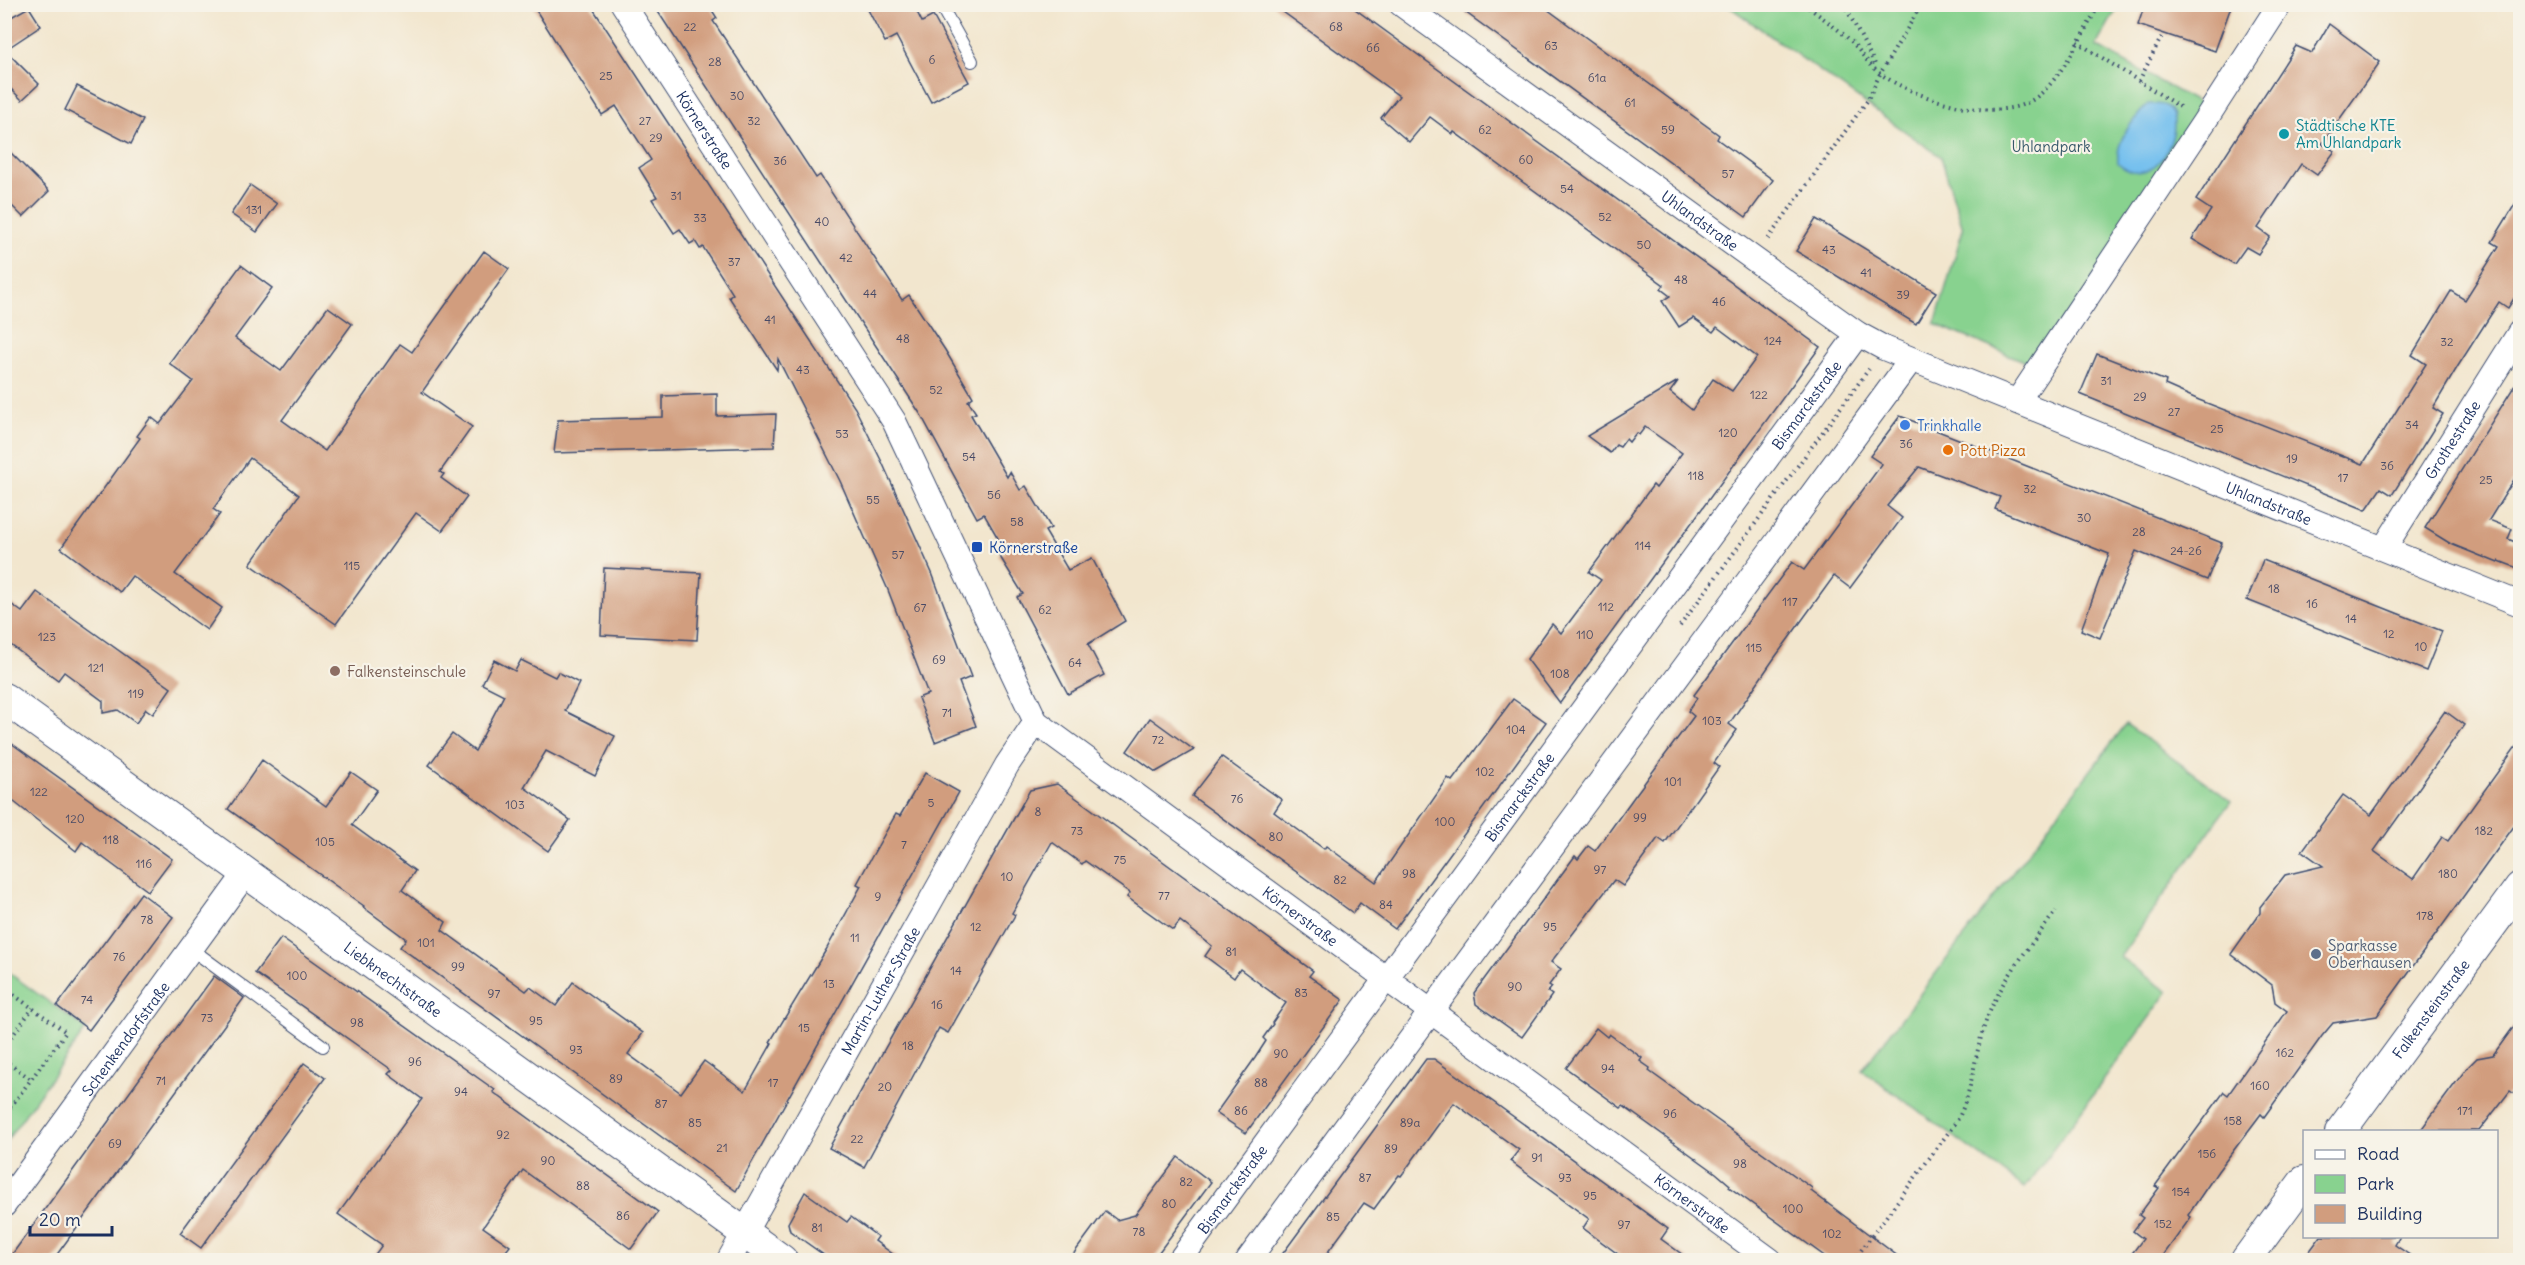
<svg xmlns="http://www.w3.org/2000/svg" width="2525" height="1265" font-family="Delius,sans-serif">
<rect width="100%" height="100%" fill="#f7f3e8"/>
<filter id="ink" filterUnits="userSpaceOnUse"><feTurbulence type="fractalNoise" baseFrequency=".0167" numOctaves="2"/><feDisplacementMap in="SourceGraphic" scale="12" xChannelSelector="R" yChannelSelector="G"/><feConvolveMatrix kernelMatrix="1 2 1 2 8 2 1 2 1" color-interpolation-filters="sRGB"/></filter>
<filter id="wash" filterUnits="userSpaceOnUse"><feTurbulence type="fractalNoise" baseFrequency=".008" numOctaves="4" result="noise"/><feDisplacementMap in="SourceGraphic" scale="24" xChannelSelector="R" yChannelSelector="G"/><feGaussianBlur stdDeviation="1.35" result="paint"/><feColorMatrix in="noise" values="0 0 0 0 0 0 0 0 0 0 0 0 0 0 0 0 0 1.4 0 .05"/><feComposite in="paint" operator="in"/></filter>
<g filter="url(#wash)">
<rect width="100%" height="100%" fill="#f2e6ce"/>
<!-- green -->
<g fill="#88d28f" stroke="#528076" stroke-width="1.5">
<path d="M1727 5H2119L2096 46 2204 106 2043 369 1935 324 1963 229 1941 157Z"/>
<path d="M2126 724 2231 801 2120 957 2168 992 2025 1188 1862 1070Z"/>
<path d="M5 970 86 1029 5 1143Z"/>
</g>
<!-- water -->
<path fill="#74c0ee" stroke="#4878a6" stroke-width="1.5" d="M2148 104C2156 104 2165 103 2170 110 2185 129 2156 195 2118 163 2115 140 2133 120 2148 104Z"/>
<g id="blocks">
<!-- building -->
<g fill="#d19d7e">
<path d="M532 4H590L855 408 882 462 932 573 971 677 959 682 976 726 935 742 918 698 928 694 888 590 840 481 778 359 777 370 729 297 733 294 703 247 700 249 695 241 690 244 680 229 674 233 652 199 657 197 639 168 651 160 616 106 602 115Z"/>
<path d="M653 4H708L717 18 713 21 816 178 820 175 902 300 909 295 945 350 973 397 968 401 976 413 971 415 1007 477 1010 472 1020 490 1026 486 1051 528 1045 531 1068 570 1092 558 1125 621 1088 644 1104 675 1068 694 1017 597 1023 594 999 555 1006 552 984 514 977 518 921 415Z"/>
<path d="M865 4H913L922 22 933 16 969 82 931 102 896 36 885 42Z"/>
<path d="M1272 4H1348L1820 347 1560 703 1527 659 1552 624 1561 633 1601 580 1589 572 1653 485 1656 488 1682 453 1645 427 1639 435 1636 433 1629 442 1626 439 1620 447 1616 445 1610 453 1587 436 1678 381 1670 392 1692 410 1713 379 1732 391 1757 357 1717 327 1713 332 1693 318 1679 327 1662 301 1670 296 1661 289 1664 285 1454 132 1453 134 1430 117 1409 142 1381 118 1399 96Z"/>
<path d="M1454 4H1540L1719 135 1717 139 1773 180 1746 217Z"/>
<path d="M2145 4H2232L2215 51 2138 25Z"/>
<path d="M29 7 41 26 5 50 39 84 22 100 4 82V21Z"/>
<path d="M2329 24 2380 62 2322 144 2335 151 2317 175 2301 164 2258 228 2270 237 2258 254 2246 247 2234 264 2192 239 2211 210 2196 200 2296 46 2312 53Z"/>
<path d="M77 86 143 120 131 144 65 110Z"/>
<path d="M4 146 49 191 23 217 4 198Z"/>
<path d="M250 185 277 204 257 232 231 214Z"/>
<path d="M2520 196V289L2508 308 2499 302 2458 366 2433 408 2443 414 2392 495 2381 488 2366 510 2080 394 2097 354 2166 381 2165 385 2199 400 2363 464 2426 364 2412 355 2451 291 2465 300 2499 246 2492 242Z"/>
<path d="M1816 219 1936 292 1916 324 1796 251Z"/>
<path d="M484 251 509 269 422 392 472 427 440 472 444 474 441 478 467 497 442 531 416 513 336 624 250 564 299 495 250 458 213 509 220 514 175 574 222 608 207 630 132 576 120 592 61 548 140 438 137 436 151 417 160 424 193 381 169 363 241 265 272 288 235 338 281 371 328 307 352 324 282 420 325 451 400 344 412 352Z"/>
<path d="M2520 377V470L2489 520 2512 529 2508 539 2520 544V569L2499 561 2498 563 2451 544 2425 528Z"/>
<path d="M717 394V416L776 414 774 447 554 453 558 420 663 417V396Z"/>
<path d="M1900 416 2222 543 2207 580 2136 551 2100 638 2081 630 2109 554 1995 509 2000 497 1919 467 1887 506 1902 518 1850 588 1834 576 1773 660 1729 724 1737 730 1714 763 1719 767 1665 843 1658 838 1623 886 1614 880 1551 962 1561 969 1549 985 1552 987 1548 992 1552 995 1522 1037 1476 1004 1474 993 1575 856 1578 859 1588 846 1595 851 1634 797 1694 716 1688 711 1697 698 1694 695 1792 562 1804 570 1882 464 1870 456Z"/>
<path d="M2263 560 2442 631 2426 671 2247 600Z"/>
<path d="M604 568 701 573 697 640 601 635Z"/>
<path d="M37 592 171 688 153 714 146 709 136 723 118 710 103 713V701L64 672 58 680 4 640V599L22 612Z"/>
<path d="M494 660 515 671 521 660 555 677 558 672 579 683 565 711 615 736 595 776 546 751 524 787 570 820 548 851 429 765 452 734 475 751 504 695 482 684Z"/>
<path d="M1513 699 1546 722 1395 929 1360 903 1353 913 1192 796 1222 757 1282 800 1274 812 1324 849 1326 846 1376 882 1448 778 1452 781Z"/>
<path d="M2445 711 2464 725 2374 851 2413 879 2442 837 2448 841 2520 741V818L2377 1016 2333 1023 2322 1036 2264 1117 2261 1114 2218 1171 2188 1215 2191 1217 2160 1260H2127L2143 1239 2133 1231 2143 1218 2139 1215 2159 1188 2155 1186 2224 1092 2228 1095 2287 1011 2275 1002 2272 985 2231 954 2260 913V907L2285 875 2323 866 2302 851 2343 795 2371 815Z"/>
<path d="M1150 718 1194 750 1156 772 1127 751Z"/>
<path d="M4 738 172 859 148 891 82 842 76 851 4 794Z"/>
<path d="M262 760 326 806 351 772 377 790 352 825 415 871 402 890 446 922 442 930 526 991 530 987 556 1006 573 982 643 1033 628 1054 681 1093 704 1061 745 1091 772 1043 770 1042 826 950 861 886 857 884 871 858 896 814 900 816 925 773 959 792 736 1191 400 947 406 939 363 907 364 906 228 809Z"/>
<path d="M1057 784 1313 971 1309 976 1343 1000 1246 1133 1216 1113 1255 1058 1266 1041 1263 1038 1273 1024 1272 1023 1286 1003 1240 969 1234 978 1205 956 1212 946 1180 921 1173 930 1127 897 1130 893 1085 861 1082 864 1052 842 1012 913 1015 915 948 1033 939 1028 864 1167 829 1148 1030 790Z"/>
<path d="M141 893 173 917 89 1030 57 1006Z"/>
<path d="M281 938 495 1090 493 1092 658 1212 631 1249 523 1170 483 1227 510 1246 499 1260H371L382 1245 338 1214 422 1099 388 1074 392 1070 255 973Z"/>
<path d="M214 976 244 998 53 1260H8Z"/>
<path d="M2520 1018V1098L2510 1091 2479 1131H2420L2466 1069 2477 1058 2493 1055Z"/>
<path d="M1596 1028 1607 1037 1609 1034 1642 1058 1640 1061 1650 1068 1649 1071 1812 1188 1811 1191 1903 1260H1830L1729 1187 1730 1185 1716 1173 1623 1106 1621 1108 1566 1068Z"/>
<path d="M1426 1059H1434L1668 1229 1661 1239 1690 1260H1626L1583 1228 1589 1219 1510 1161 1519 1150 1454 1103 1401 1176 1399 1175 1374 1209 1364 1203 1322 1260H1278Z"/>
<path d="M304 1063 325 1078 201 1248 180 1233Z"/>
<path d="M1178 1157 1211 1182 1153 1260H1069L1105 1211 1117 1220 1135 1215Z"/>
<path d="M805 1192 847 1222 851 1217 878 1237 875 1241 901 1260H831L790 1231 788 1223Z"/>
<path d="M2321 1236H2400L2395 1245 2417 1260H2303Z"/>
</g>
</g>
</g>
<g filter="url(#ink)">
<use href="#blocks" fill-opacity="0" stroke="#3b4a6f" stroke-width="1.5"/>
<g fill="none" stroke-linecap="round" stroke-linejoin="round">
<!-- service casing -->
<g stroke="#3b4a6f" stroke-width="14">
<g id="service">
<path d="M940 4 972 61"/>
<path d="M190 948 323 1046"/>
</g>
</g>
<!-- minor casing -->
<g stroke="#3b4a6f" stroke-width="26">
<g id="minor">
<path id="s1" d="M623 4 894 421 1036 722 1770 1260"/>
<path id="s2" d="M1401 4 1816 304 1858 334 1884 348 2520 604"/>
<path d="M2017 402 2204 122 2280 4"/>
<path id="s3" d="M2384 548 2520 332"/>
<path id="s4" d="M4 1205 246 873"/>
<path id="s5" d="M729 1260 1007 765 1036 722"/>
<path id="s6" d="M1180 1260 1858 334"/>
<path d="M1248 1260 1911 360"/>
</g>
</g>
<!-- tertiary casing -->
<g stroke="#3b4a6f" stroke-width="32">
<g id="tertiary">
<path id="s7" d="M4 698 782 1260"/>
<path id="s8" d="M2340 1132 2520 887"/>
<path d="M2246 1260 2304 1181"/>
</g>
</g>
<!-- path -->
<g stroke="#3b4a6f" stroke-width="4" stroke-dasharray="1.5 4.5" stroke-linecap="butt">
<path d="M1804 4C1820 16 1837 28 1851 41 1861 52 1870 67 1882 75 1918 99 2000 127 2038 96 2064 75 2082 33 2100 4"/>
<path d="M1844 4 1877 68"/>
<path d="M2077 42 2183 109"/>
<path d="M2139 81 2163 34"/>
<path d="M1768 239 1867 101 1880 74 1922 4"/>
<path d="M1680 626 1869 369"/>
<path d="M4 988 66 1032 4 1116"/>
<path d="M4 1047 33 1008"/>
<path d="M4 1060 31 1079"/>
<path d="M1854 1260 1957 1121C1973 1091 1974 1056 1985 1024 1999 983 2030 946 2056 911"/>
</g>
<!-- service -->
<use href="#service" stroke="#fff" stroke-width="12"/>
<!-- minor -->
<use href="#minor" stroke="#fff" stroke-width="24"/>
<!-- tertiary -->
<use href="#tertiary" stroke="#fff" stroke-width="30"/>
</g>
</g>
<!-- markers -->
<circle fill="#0f9aa8" stroke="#f7f3e8" stroke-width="2" cx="2284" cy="134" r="6"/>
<circle fill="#3f7fe0" stroke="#f7f3e8" stroke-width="2" cx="1905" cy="425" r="6"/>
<circle fill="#e8710a" stroke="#f7f3e8" stroke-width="2" cx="1948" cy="450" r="6"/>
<rect fill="#1a4fb4" stroke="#f7f3e8" stroke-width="2" x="971" y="541" width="12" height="12" rx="3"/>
<circle fill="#8d6e63" stroke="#f7f3e8" stroke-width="2" cx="335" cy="671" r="6"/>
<circle fill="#5c6f8a" stroke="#f7f3e8" stroke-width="2" cx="2316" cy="954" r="6"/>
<g text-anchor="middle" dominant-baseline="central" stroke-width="4.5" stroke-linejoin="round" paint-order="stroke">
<!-- number labels -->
<g font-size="12" fill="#484a66">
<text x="690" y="26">22</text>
<text x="1336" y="26">68</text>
<text x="1551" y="45">63</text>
<text x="1373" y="47">66</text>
<text x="932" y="59">6</text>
<text x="715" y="61">28</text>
<text x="606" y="75">25</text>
<text x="1597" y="77">61a</text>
<text x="737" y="95">30</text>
<text x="1630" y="102">61</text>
<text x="645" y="120">27</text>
<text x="754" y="120">32</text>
<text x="1485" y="129">62</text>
<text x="1668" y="129">59</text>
<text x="656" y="137">29</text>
<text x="1526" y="159">60</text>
<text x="780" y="160">36</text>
<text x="1728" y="173">57</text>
<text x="1567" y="188">54</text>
<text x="676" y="195">31</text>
<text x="254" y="209">131</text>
<text x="1605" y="216">52</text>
<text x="700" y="217">33</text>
<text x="822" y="221">40</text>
<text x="1644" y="244">50</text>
<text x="1829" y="249">43</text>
<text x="846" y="257">42</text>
<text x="734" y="261">37</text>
<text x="1866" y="272">41</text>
<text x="1681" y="279">48</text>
<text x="870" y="293">44</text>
<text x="1903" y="294">39</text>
<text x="1719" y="301">46</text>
<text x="770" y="319">41</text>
<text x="903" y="338">48</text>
<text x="1773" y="340">124</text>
<text x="2447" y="341">32</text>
<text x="803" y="369">43</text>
<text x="2106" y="380">31</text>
<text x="936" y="389">52</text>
<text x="1759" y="394">122</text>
<text x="2140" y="396">29</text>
<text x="2174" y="411">27</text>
<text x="2412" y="424">34</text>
<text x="2217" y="428">25</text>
<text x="1728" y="432">120</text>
<text x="842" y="433">53</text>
<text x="1906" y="443">36</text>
<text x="969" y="456">54</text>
<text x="2292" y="458">19</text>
<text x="2387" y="465">36</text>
<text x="1696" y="475">118</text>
<text x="2343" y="477">17</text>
<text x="2486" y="479">25</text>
<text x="2030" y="488">32</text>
<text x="994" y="494">56</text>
<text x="873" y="499">55</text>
<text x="2084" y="517">30</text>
<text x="1017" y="521">58</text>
<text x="2139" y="531">28</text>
<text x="1643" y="545">114</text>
<text x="2186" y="550">24-26</text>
<text x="898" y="554">57</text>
<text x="352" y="565">115</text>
<text x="2274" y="588">18</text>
<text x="1790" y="601">117</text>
<text x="2312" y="603">16</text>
<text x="1606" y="606">112</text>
<text x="920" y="607">67</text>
<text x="1045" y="609">62</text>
<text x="2351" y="618">14</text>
<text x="2389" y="633">12</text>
<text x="1585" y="634">110</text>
<text x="47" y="636">123</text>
<text x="2421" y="646">10</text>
<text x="1754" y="647">115</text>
<text x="939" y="659">69</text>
<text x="1075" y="662">64</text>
<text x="96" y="667">121</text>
<text x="1560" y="673">108</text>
<text x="136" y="693">119</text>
<text x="947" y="712">71</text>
<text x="1712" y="720">103</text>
<text x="1516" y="729">104</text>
<text x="1158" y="739">72</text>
<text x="1485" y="771">102</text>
<text x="1673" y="781">101</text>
<text x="39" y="791">122</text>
<text x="1237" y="798">76</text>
<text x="931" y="802">5</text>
<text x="515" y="804">103</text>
<text x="1038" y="811">8</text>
<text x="1640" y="817">99</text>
<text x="75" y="818">120</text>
<text x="1445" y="821">100</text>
<text x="1077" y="830">73</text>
<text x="2484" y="830">182</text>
<text x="1276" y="836">80</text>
<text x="111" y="839">118</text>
<text x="325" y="841">105</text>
<text x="904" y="844">7</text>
<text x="1120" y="859">75</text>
<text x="144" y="863">116</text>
<text x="1600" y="869">97</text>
<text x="1409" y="873">98</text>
<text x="2448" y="873">180</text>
<text x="1007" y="876">10</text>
<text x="1340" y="879">82</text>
<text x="1164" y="895">77</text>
<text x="878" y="896">9</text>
<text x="1386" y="904">84</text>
<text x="2425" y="915">178</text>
<text x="147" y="919">78</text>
<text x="976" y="926">12</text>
<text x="1550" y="926">95</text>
<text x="855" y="937">11</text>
<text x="426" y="942">101</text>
<text x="1231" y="951">81</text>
<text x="119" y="956">76</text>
<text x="458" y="966">99</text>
<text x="956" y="970">14</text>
<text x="297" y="975">100</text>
<text x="829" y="983">13</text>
<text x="1515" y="986">90</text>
<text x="1301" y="992">83</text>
<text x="494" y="993">97</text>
<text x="87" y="999">74</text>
<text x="937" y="1004">16</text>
<text x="207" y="1017">73</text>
<text x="536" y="1020">95</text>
<text x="357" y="1022">98</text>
<text x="804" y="1027">15</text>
<text x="908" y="1045">18</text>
<text x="576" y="1049">93</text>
<text x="2285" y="1052">162</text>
<text x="1281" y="1053">90</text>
<text x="415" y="1061">96</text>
<text x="1608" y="1068">94</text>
<text x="616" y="1078">89</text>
<text x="161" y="1080">71</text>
<text x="773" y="1082">17</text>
<text x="1261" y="1082">88</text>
<text x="2260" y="1085">160</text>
<text x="885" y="1086">20</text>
<text x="461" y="1091">94</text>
<text x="661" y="1103">87</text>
<text x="1241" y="1110">86</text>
<text x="2465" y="1110">171</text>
<text x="1670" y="1113">96</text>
<text x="2233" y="1120">158</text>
<text x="695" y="1122">85</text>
<text x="1410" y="1122">89a</text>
<text x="503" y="1134">92</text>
<text x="857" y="1138">22</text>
<text x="115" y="1143">69</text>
<text x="722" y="1147">21</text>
<text x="1391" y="1148">89</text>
<text x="2207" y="1153">156</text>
<text x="1537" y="1157">91</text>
<text x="548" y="1160">90</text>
<text x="1740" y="1163">98</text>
<text x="1365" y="1177">87</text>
<text x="1565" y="1177">93</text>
<text x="1186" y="1181">82</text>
<text x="583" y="1185">88</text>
<text x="2181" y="1191">154</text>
<text x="1590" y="1195">95</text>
<text x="1169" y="1203">80</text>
<text x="1793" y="1208">100</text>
<text x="623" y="1215">86</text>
<text x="1333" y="1216">85</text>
<text x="2163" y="1223">152</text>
<text x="1624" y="1224">97</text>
<text x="817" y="1227">81</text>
<text x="1139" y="1231">78</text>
<text x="1832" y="1233">102</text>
</g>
<!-- culture labels -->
<g font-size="15" fill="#0d838f" stroke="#f7f3e8" text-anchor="start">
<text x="2296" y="125">Städtische KTE<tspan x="2296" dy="17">Am Uhlandpark</tspan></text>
</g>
<!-- street labels -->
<g font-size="15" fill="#1b2f5e" stroke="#f7f3e8">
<text stroke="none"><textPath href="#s1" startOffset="150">Körnerstraße</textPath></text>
<text stroke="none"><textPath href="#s2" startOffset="369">Uhlandstraße</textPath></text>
<text stroke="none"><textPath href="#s6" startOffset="1060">Bismarckstraße</textPath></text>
<text stroke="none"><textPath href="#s3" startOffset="128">Grothestraße</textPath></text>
<text stroke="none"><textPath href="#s2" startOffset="1008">Uhlandstraße</textPath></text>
<text stroke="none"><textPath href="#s6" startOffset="574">Bismarckstraße</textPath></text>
<text stroke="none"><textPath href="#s1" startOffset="1158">Körnerstraße</textPath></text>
<text stroke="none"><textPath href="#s7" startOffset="480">Liebknechtstraße</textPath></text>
<text stroke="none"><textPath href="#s5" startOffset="309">Martin-Luther-Straße</textPath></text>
<text stroke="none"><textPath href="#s8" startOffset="153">Falkensteinstraße</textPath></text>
<text stroke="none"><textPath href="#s4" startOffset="206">Schenkendorfstraße</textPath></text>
<text stroke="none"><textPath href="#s6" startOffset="88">Bismarckstraße</textPath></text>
<text stroke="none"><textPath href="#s1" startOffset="1644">Körnerstraße</textPath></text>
</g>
<!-- park labels -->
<g font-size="15" fill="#36586a" stroke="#f7f3e8">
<text x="2051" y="146">Uhlandpark</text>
</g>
<!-- shop labels -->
<g font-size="15" fill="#366cbe" stroke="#f7f3e8" text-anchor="start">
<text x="1917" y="425">Trinkhalle</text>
</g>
<!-- food labels -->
<g font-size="15" fill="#c56008" stroke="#f7f3e8" text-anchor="start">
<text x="1960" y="450">Pott Pizza</text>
</g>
<!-- transit labels -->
<g font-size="15" fill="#164399" stroke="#f7f3e8" text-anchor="start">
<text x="989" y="547">Körnerstraße</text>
</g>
<!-- education labels -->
<g font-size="15" fill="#785e54" stroke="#f7f3e8" text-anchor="start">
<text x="347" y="671">Falkensteinschule</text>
</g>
<!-- service labels -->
<g font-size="15" fill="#4e5e75" stroke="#f7f3e8" text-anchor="start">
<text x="2328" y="945">Sparkasse<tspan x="2328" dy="17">Oberhausen</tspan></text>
</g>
</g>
<!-- margin -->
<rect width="2525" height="1265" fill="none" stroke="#f7f3e8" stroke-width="24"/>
<!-- legend -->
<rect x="2303" y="1130" width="195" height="108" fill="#f7f3e8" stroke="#9fa5b1" stroke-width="1.5"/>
<rect x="2315" y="1150" width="30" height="9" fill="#ffffff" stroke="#9fa5b1" stroke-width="1.5"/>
<text x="2357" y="1160" font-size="18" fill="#1b2f5e">Road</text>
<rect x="2315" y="1175" width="30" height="18" fill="#88d28f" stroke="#9fa5b1" stroke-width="1.5"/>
<text x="2357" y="1190" font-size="18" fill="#1b2f5e">Park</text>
<rect x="2315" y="1205" width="30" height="18" fill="#d19d7e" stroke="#9fa5b1" stroke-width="1.5"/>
<text x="2357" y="1220" font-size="18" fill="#1b2f5e">Building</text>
<!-- scale -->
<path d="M30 1226v9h82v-9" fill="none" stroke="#1b2f5e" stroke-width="3"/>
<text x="39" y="1226" font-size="18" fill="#1b2f5e" stroke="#f7f3e8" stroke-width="4.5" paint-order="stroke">20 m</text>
</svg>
